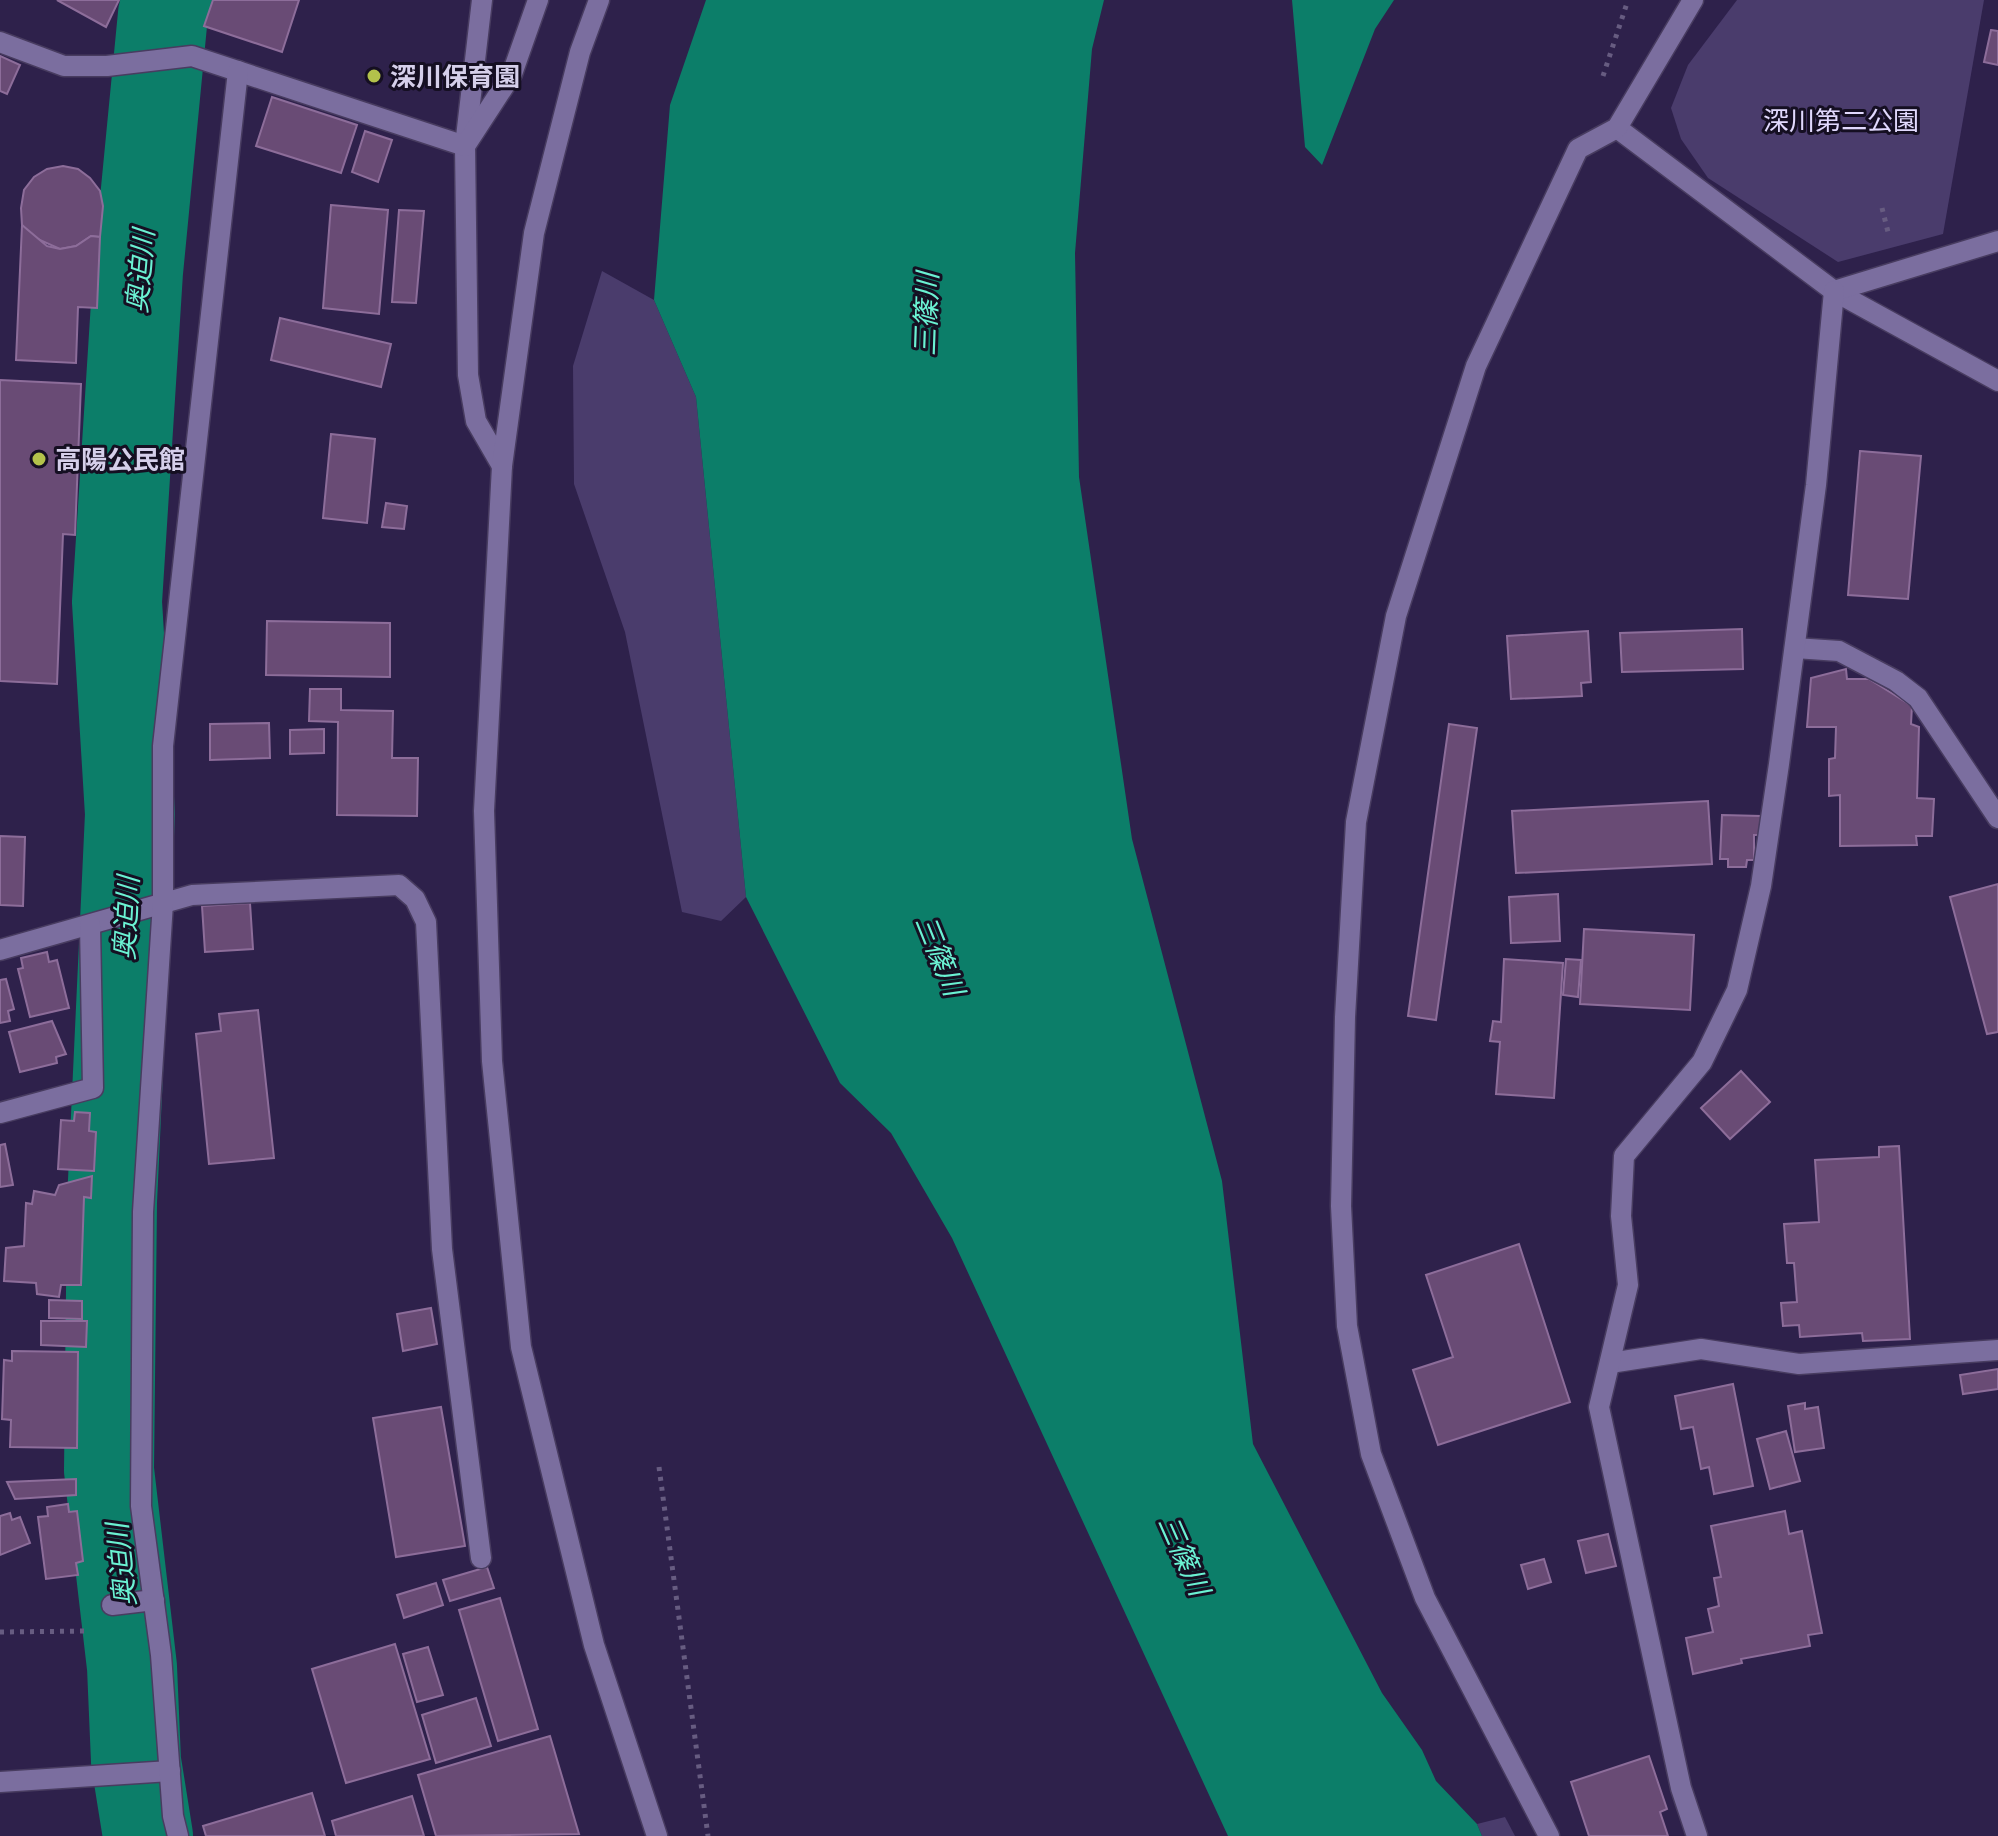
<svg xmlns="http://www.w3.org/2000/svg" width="1998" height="1836" font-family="'Noto Sans','Noto Sans JP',sans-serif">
<rect width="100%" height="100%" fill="#2e214b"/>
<!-- green -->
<g fill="#4a3c6c">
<path d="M1737 0H1984L1943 234 1838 262 1708 178 1681 139 1671 108 1688 65Z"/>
<path d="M602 271 654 300 696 397 746 897 721 921 682 912 625 632 574 484 573 366Z"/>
<path d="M1505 1817 1515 1836H1482L1477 1824Z"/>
</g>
<!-- water -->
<g fill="#0c7e69">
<path d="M706 0H1104L1092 49 1075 253 1079 477 1132 839 1222 1181 1253 1444 1382 1693 1422 1750 1436 1781 1477 1824 1482 1836H1228L952 1238 891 1133 840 1083 746 897 696 397 654 300 670 105Z"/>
<path d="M1292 0H1394L1375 29 1322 165 1305 147Z"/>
</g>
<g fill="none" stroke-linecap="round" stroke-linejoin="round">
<!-- river -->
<path stroke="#0c7e69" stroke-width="90" d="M148 1836 136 1761 132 1667 109 1470 112 1202 130 814 117 602 138 272 163 14 167 0"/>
</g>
<!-- building -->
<g fill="#694b75" stroke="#8d6d9a" stroke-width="2">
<path d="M57 0H119L106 27Z"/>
<path d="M213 0H299L282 52 204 26Z"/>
<path d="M1991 30 1998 31V65L1984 62Z"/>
<path d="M0 56 20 65 7 94 0 91Z"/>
<path d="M272 97 357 125 341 173 256 146Z"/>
<path d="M365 131 392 140 378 182 352 172Z"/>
<path d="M63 166 78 169 90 178 100 191 103 206 100 237 91 236 76 246 60 249 33 237 22 225 21 208 24 190 34 177 47 169Z"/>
<path d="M331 205 388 210 379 314 323 308Z"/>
<path d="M399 210 424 211 416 303 392 302Z"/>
<path d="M22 225 47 246 60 249 76 246 91 236 100 237 97 308 78 307 76 363 16 360Z"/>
<path d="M280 318 391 344 381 387 271 360Z"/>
<path d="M0 380 81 384 75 535 63 534 57 684 0 681Z"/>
<path d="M331 434 375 439 367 523 323 518Z"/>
<path d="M1860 451 1921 456 1908 599 1848 595Z"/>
<path d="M386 503 407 506 404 529 382 527Z"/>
<path d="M267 621 390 623V677L266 675Z"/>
<path d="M1742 629 1743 669 1622 672 1620 633Z"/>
<path d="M1588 631 1591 682 1581 683 1582 696 1511 699 1507 636Z"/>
<path d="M1846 669 1847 679H1869L1912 706 1911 724 1919 727 1917 798 1934 799 1932 836H1916L1917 845 1840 846V795L1829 796V759L1835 758 1836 727H1807L1811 678Z"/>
<path d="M310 689H341V710L393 711 392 758H418L417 816 337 815 338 722 309 721Z"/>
<path d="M269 723 270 758 210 760V724Z"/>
<path d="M1449 724 1477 728 1436 1020 1408 1016Z"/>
<path d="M324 729V753L290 754V730Z"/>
<path d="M1708 801 1712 864 1516 873 1512 811Z"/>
<path d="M1722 815 1761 816V835H1754V860H1747L1746 867H1728V859H1720Z"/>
<path d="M0 836 25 837 23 906 0 905Z"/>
<path d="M1998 884V1032L1987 1034 1950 897Z"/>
<path d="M1558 894 1560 941 1511 943 1509 897Z"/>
<path d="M250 903 253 949 205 952 202 906Z"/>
<path d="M1584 929 1694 935 1690 1010 1580 1004Z"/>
<path d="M47 952 49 962 57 960 69 1008 30 1017 18 969 23 968 21 958Z"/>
<path d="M1504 959 1563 963 1554 1098 1496 1094 1500 1042 1490 1041 1493 1021 1501 1022Z"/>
<path d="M1566 959 1581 960 1578 997 1563 995Z"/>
<path d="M6 979 14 1009 8 1011 10 1021 0 1023V980Z"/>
<path d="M258 1010 274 1158 209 1164 196 1034 221 1031 219 1014Z"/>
<path d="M52 1021 66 1054 56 1057 57 1063 20 1072 9 1032Z"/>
<path d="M1741 1071 1770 1102 1730 1139 1701 1108Z"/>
<path d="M75 1112 90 1113 89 1131 96 1132 94 1171 58 1169 61 1120 74 1121Z"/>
<path d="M5 1144 13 1185 0 1187V1145Z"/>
<path d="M1899 1146 1910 1339 1863 1341 1862 1333 1800 1337 1799 1325 1783 1326 1781 1303 1797 1302 1794 1263H1787L1784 1224 1819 1222 1815 1160 1879 1157V1147Z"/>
<path d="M92 1176 91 1198 84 1197 81 1285H61L59 1297 37 1294 36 1283 4 1281 6 1248 24 1246 26 1203 32 1204 34 1191 55 1195 59 1185Z"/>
<path d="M1519 1244 1570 1402 1438 1445 1413 1370 1453 1357 1426 1275Z"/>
<path d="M49 1300 82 1301V1319L49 1318Z"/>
<path d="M431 1308 437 1344 403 1351 397 1314Z"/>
<path d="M41 1321H87L86 1347 41 1345Z"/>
<path d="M12 1351 78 1352 77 1448 10 1447 11 1420 2 1419 4 1360 12 1361Z"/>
<path d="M1998 1369V1389L1963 1394 1960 1375Z"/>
<path d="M1733 1384 1753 1486 1714 1494 1709 1467 1701 1469 1693 1427 1681 1429 1675 1396Z"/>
<path d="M1805 1403V1409L1818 1407 1824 1448 1795 1452 1788 1406Z"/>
<path d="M441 1407 465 1546 396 1557 373 1418Z"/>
<path d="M1786 1431 1800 1481 1770 1489 1757 1439Z"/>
<path d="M76 1479V1495L15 1499 7 1482Z"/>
<path d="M68 1504 69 1512 77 1511 83 1561 76 1563 78 1575 46 1579 38 1517 48 1516 47 1507Z"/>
<path d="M1785 1511 1789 1534 1802 1531 1822 1633 1808 1635 1810 1646 1741 1659 1742 1663 1693 1674 1686 1638 1713 1632 1708 1609 1719 1606 1714 1578 1721 1577 1711 1526Z"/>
<path d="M10 1513 12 1520 20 1517 30 1543 0 1555V1516Z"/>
<path d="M1608 1534 1616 1566 1586 1573 1578 1541Z"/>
<path d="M1544 1559 1551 1582 1528 1589 1521 1565Z"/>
<path d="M487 1567 494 1588 450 1601 443 1580Z"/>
<path d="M436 1583 443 1605 404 1618 397 1595Z"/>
<path d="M500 1598 538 1729 498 1741 459 1610Z"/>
<path d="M395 1644 430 1759 346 1783 312 1669Z"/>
<path d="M428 1647 443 1695 417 1702 403 1654Z"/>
<path d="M476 1698 491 1746 436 1763 422 1715Z"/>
<path d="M550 1736 579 1834 436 1836 418 1775Z"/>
<path d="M1649 1756 1667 1809 1660 1812 1668 1836H1589L1571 1782Z"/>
<path d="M312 1793 325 1836H206L203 1826Z"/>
<path d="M412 1796 424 1836H336L332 1821Z"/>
</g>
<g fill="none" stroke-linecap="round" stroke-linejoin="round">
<!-- minor casing -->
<g stroke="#483c60" stroke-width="23">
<g id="minor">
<path d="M482 0 465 146 468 375 476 421 502 466"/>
<path d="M599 0 580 52 534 233 502 466 484 811 492 1061 521 1347 594 1645 657 1836"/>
<path d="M0 42 64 66H107L192 56 465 146 512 74 538 0"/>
<path d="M1617 128 1834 291 1998 381"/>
<path d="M1834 291 1998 241"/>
<path d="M1795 648 1839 651 1896 681 1918 698 1998 818"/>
<path d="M0 950 192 895 399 885 415 899 426 922 442 1249 481 1558"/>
<path d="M0 1113 93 1088 90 925"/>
<path d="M1610 1363 1701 1349 1799 1364 1998 1350"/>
<path d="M112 1605 154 1600"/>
<path d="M0 1782 170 1771"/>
<path d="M178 1836 173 1816 161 1655 141 1506 143 1212 163 903V746L238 71"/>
<path d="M1549 1836 1425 1598 1371 1454 1347 1326 1341 1206 1345 1017 1356 822 1396 616 1476 366 1578 149 1617 128 1693 0"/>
<path d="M1697 1836 1681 1788 1599 1407 1628 1285 1621 1216 1624 1156 1702 1062 1737 990 1761 886 1779 764 1816 485 1834 291"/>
</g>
</g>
<!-- path -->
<g stroke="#675c81" stroke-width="5" stroke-dasharray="4 6" stroke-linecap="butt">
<path d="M1603 76 1628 0"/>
<path d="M1882 208 1889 236"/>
<path d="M659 1467 708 1836"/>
<path d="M0 1632 87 1631"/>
</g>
<!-- minor -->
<use href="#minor" stroke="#7b6e9f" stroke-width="20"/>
</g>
<!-- markers -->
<g fill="#b3c24b" stroke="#150f22" stroke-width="3">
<circle cx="374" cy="76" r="8"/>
<circle cx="39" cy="459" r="8"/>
</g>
<g text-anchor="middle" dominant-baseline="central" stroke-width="6" stroke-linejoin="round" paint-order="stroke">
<!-- poi labels -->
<g font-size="26" font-weight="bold" fill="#d5cfea" stroke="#150f22" text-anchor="start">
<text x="390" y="76">深川保育園</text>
<text x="55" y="459">高陽公民館</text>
</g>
<!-- park labels -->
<g font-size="26" fill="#e1d9fd" stroke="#150f22">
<text x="1841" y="120">深川第二公園</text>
</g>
<!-- water labels -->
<g font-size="28" font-style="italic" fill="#6bf2d3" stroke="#150f22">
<text transform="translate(139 271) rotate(-85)">奥迫川</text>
<text transform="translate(925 314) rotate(-88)">三篠川</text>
<text transform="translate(125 918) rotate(-87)">奥迫川</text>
<text transform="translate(941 955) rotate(68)">三篠川</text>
<text transform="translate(1185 1555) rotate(66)">三篠川</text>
<text transform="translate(120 1565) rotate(-96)">奥迫川</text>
</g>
</g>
</svg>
